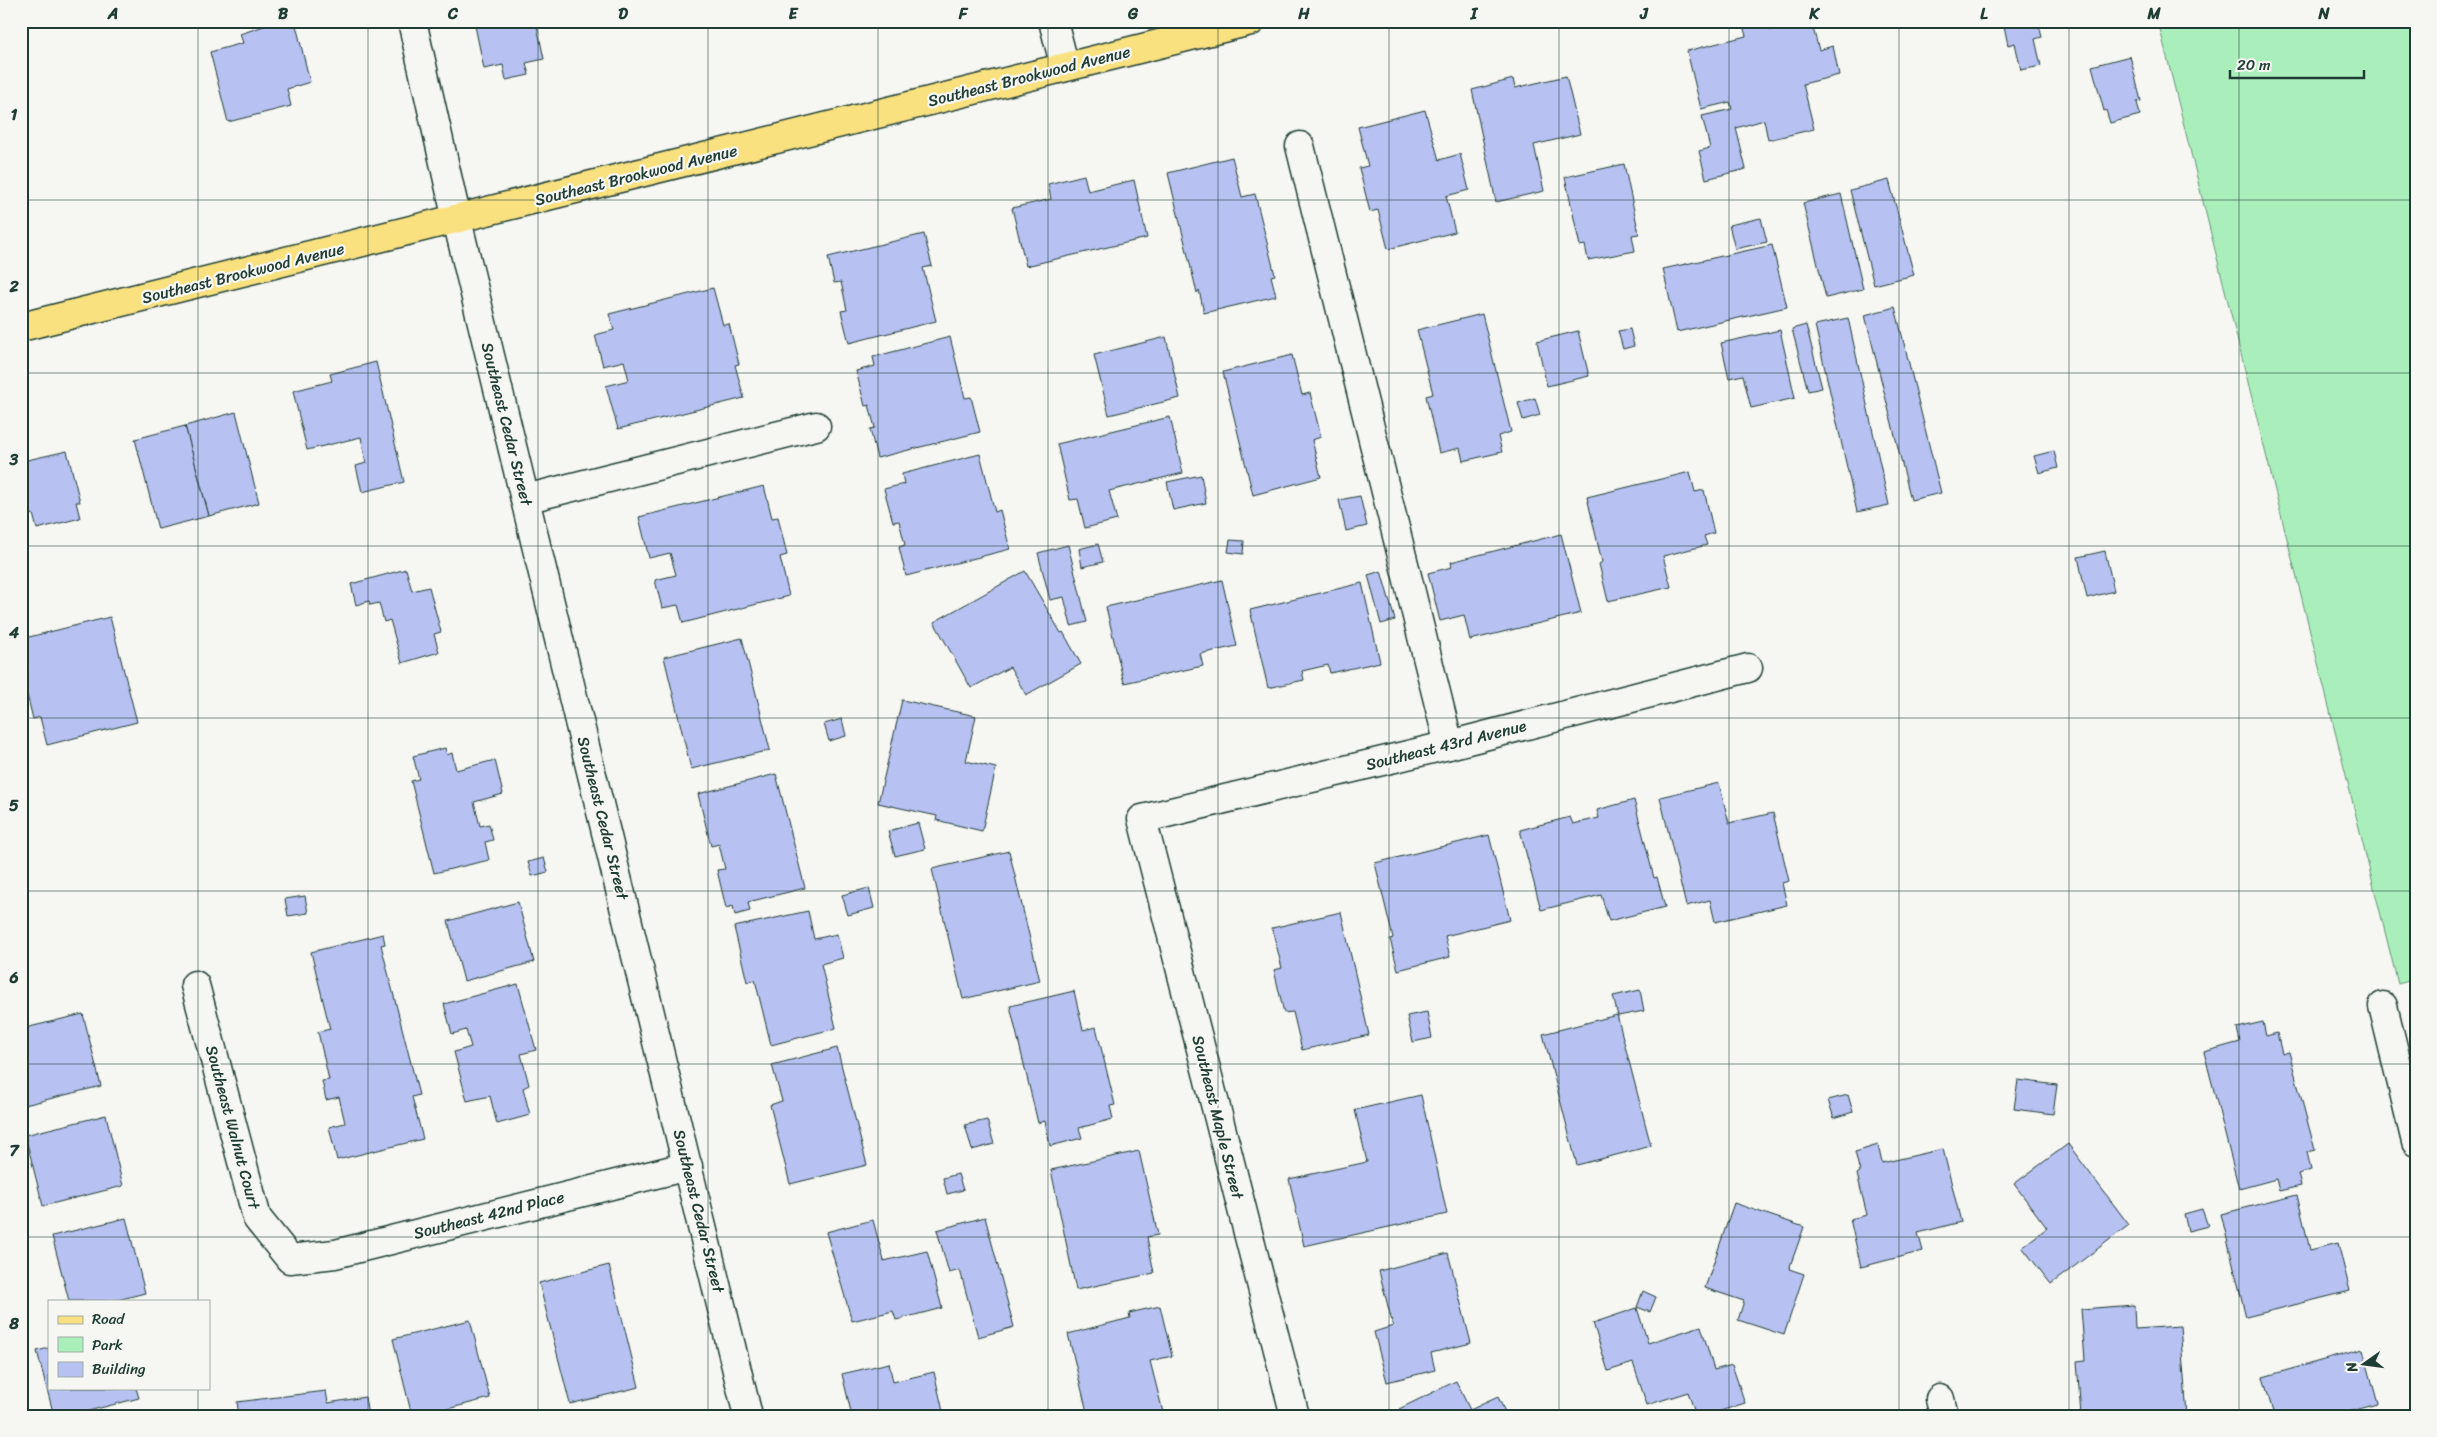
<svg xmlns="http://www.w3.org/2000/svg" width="2437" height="1437" font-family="Sriracha,sans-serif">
<rect width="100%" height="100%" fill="#f6f6f2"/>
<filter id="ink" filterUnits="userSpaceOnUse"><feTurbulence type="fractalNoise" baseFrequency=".02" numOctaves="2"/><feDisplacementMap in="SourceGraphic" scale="10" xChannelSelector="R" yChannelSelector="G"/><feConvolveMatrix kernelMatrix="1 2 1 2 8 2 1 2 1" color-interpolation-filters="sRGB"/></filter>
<g filter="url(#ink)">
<!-- green -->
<path fill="#aaefbb" stroke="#649678" d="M2158 21H2416V979L2398 984Z"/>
<!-- building -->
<g fill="#b7c1f2" stroke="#1f3d34">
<path d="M279 21H295L310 82 287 89 291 106 228 122 210 52 243 43 240 34Z"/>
<path d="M474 21H536L544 59 526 63 529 75 506 80 503 65 484 69Z"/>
<path d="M1768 21 1770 30 1811 21 1819 50 1833 46 1839 75 1803 84 1814 129 1768 140 1764 120 1736 128 1746 169 1706 179 1699 151 1710 148 1702 116 1732 109 1730 102 1701 109 1687 51 1746 36 1742 22Z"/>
<path d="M2003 21H2038L2042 37 2035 39 2041 66 2021 70 2015 43 2008 45Z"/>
<path d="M2130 56 2141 101 2137 102 2140 115 2110 123 2106 110 2104 111 2092 66Z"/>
<path d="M1566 76 1580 134 1534 145 1544 191 1496 202 1472 90 1513 79 1515 88Z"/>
<path d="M1425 110 1439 160 1460 154 1469 190 1446 196 1455 232 1388 249 1378 210 1370 212 1359 168 1368 166 1358 127Z"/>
<path d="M1232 157 1242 197 1255 194 1275 275 1271 276 1276 296 1204 313 1199 290 1197 293 1168 173Z"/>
<path d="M1624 164 1639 234 1632 235 1635 251 1588 260 1585 245 1580 246 1565 177Z"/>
<path d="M1084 175 1088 191 1134 180 1147 238 1026 266 1012 208 1051 199 1048 184Z"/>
<path d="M1889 180 1914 275 1874 285 1850 190Z"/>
<path d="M1841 194 1863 289 1826 298 1803 203Z"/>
<path d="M1761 218 1767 242 1735 249 1729 225Z"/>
<path d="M924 234 932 266 923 268 936 321 849 343 841 311 847 310 841 282 834 283 828 257Z"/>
<path d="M1772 245 1787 307 1677 332 1663 269Z"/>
<path d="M713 288 723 325 729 324 739 364 735 365 744 398 618 429 606 386 629 380 624 361 603 366 595 335 614 330 609 314Z"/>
<path d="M1895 307 1941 493 1911 500 1865 315Z"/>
<path d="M1482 314 1511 432 1498 436 1502 452 1463 461 1460 448 1439 453 1426 396 1433 394 1417 330Z"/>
<path d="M1848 318 1889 505 1857 512 1815 325Z"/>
<path d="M1806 325 1822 388 1808 391 1792 329Z"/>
<path d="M1630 329 1634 346 1623 349 1618 331Z"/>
<path d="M1780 330 1795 398 1751 408 1743 375 1729 378 1721 343Z"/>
<path d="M1578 331 1589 376 1547 386 1537 341Z"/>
<path d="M950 337 965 398 971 397 980 432 877 458 870 429 875 428 869 405 865 406 856 371 875 366 873 357Z"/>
<path d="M1166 337 1180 398 1109 415 1094 355Z"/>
<path d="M1292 355 1302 395 1310 393 1321 437 1312 440 1321 477 1253 495 1223 372Z"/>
<path d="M376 362 404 482 362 492 356 466 366 463 361 437 307 450 293 391 332 381 330 374Z"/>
<path d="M1535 398 1540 415 1523 420 1518 403Z"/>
<path d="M236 412 259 503 209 516 185 426Z"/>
<path d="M1170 417 1183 473 1109 491 1117 520 1085 528 1078 499 1070 500 1057 444Z"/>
<path d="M185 426 209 516 158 529 135 439Z"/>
<path d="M67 451 80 502H76L80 518 37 529 33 514 21 517V455L23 461Z"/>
<path d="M2054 451 2058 468 2039 473 2034 456Z"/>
<path d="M980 454 995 512 1000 510 1010 549 906 576 899 547 905 545 899 521 893 522 884 489 904 484 902 474Z"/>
<path d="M1690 472 1695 492 1704 490 1714 533 1704 536 1707 545 1663 556 1671 587 1608 601 1599 564 1602 562 1587 497Z"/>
<path d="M1201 475 1206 503 1173 510 1167 482Z"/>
<path d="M764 486 772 518 778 517 787 555 780 557 789 596 683 623 678 605 662 608 655 580 676 575 670 553 649 558 639 517Z"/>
<path d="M1360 496 1367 526 1346 531 1339 500Z"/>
<path d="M1561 534 1581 613 1470 640 1464 615 1440 621 1428 573 1452 567 1451 562Z"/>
<path d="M1230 540 1244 541 1243 554 1228 552Z"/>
<path d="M1098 544 1103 562 1082 567 1079 549Z"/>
<path d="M1068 545 1087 622 1071 626 1064 597 1050 600 1038 553Z"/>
<path d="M2105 551 2114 591 2087 598 2078 557Z"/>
<path d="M406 569 412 591 429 587 441 632 434 634 439 652 402 663 390 620 384 622 379 603 370 605 369 601 356 605 351 584Z"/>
<path d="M1025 571 1061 633 1063 632 1081 664 1026 695 1010 667 971 688 934 622Z"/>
<path d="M1381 571 1395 620 1381 624 1368 575Z"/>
<path d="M1222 580 1237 646 1200 654 1203 666 1124 683 1106 607Z"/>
<path d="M1362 583 1380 662 1330 673 1328 665 1302 671 1304 680 1268 688 1250 610Z"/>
<path d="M110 617 137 722 47 745 40 717 33 719 21 670 28 668 21 639Z"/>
<path d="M742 638 770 750 691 769 664 657Z"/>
<path d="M902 700 976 716 966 761 996 768 982 831 936 820 937 816 878 803Z"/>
<path d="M842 719 846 736 829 741 824 724Z"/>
<path d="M445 748 447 755 452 753 456 770 495 760 503 794 474 802 480 826 489 824 493 840 485 842 489 860 434 873 411 781 419 779 413 756Z"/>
<path d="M776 774 805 888 748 902 750 911 735 915 733 906 726 908 717 870 725 869 719 844 711 846 698 794Z"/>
<path d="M1719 783 1729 823 1773 813 1789 881 1782 883 1787 905 1715 922 1710 900 1686 906 1660 797Z"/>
<path d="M1634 800 1654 878 1657 877 1665 907 1609 921 1601 895 1541 910 1520 830 1570 817 1573 824 1599 818 1597 810Z"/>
<path d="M918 823 925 849 895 856 888 831Z"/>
<path d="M1489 835 1510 920 1445 936 1450 957 1398 970 1390 939 1393 938 1375 863Z"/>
<path d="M1009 851 1040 981 963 999 932 869Z"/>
<path d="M544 858 548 872 532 876 528 862Z"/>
<path d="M869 888 874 908 848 915 842 895Z"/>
<path d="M305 896 308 913 288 916 285 899Z"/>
<path d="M518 902 534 962 464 981 448 921Z"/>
<path d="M808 911 814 939 837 934 843 958 821 964 836 1028 771 1045 755 980 747 982 734 927Z"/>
<path d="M1341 912 1369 1035 1302 1050 1293 1012 1284 1013 1274 970 1282 968 1272 928Z"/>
<path d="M383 934 385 944 381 945 419 1095 412 1097 423 1139 337 1160 329 1127 345 1123 339 1097 326 1100 322 1081 329 1080 318 1032 330 1029 311 952Z"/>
<path d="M518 984 536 1050 521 1054 529 1085 523 1088 530 1115 497 1124 490 1096 467 1101 454 1052 471 1047 466 1030 452 1034 444 1004Z"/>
<path d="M1640 990 1644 1011 1618 1016 1613 996Z"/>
<path d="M1074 991 1083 1030 1096 1027 1115 1105 1110 1106 1113 1119 1079 1128 1082 1138 1050 1146 1045 1121 1038 1123 1010 1006Z"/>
<path d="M1427 1012 1432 1038 1413 1042 1407 1016Z"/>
<path d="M83 1014 101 1086 21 1106V1029Z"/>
<path d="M1617 1015 1651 1146 1577 1165 1543 1034Z"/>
<path d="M2263 1022 2266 1036 2277 1033 2282 1054 2289 1052 2315 1150 2307 1152 2311 1170 2298 1174 2301 1186 2279 1191 2276 1179 2239 1189 2204 1052 2240 1042 2237 1028Z"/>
<path d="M837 1048 867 1165 790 1184 770 1105 782 1101 772 1065Z"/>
<path d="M2018 1080 2057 1085 2053 1114 2014 1109Z"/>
<path d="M1421 1095 1447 1214 1304 1246 1289 1179 1367 1162 1355 1110Z"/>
<path d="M1848 1095 1853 1112 1834 1118 1828 1100Z"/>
<path d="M106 1115 123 1186 43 1206 25 1135Z"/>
<path d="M987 1120 994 1144 972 1150 965 1125Z"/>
<path d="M2068 1144 2129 1225 2051 1284 2022 1247 2047 1228 2014 1184Z"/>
<path d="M1878 1145 1882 1163 1943 1149 1961 1222 1918 1233 1923 1251 1861 1267 1850 1219 1867 1215 1857 1174 1860 1172 1855 1152Z"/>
<path d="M1139 1151 1158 1235 1147 1237 1154 1273 1076 1290 1051 1170Z"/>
<path d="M958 1174 963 1190 947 1194 943 1178Z"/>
<path d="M2297 1195 2310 1250 2338 1243 2350 1291 2246 1317 2221 1214Z"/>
<path d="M1734 1203 1804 1227 1789 1269 1804 1274 1784 1335 1738 1320 1744 1301 1705 1288Z"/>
<path d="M2202 1209 2208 1226 2188 1231 2184 1214Z"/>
<path d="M985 1217 1014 1327 978 1337 960 1270 949 1273 937 1230Z"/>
<path d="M126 1218 145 1293 114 1301H69L52 1236Z"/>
<path d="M873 1220 884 1261 927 1251 942 1308 896 1320 893 1311 852 1321 826 1232Z"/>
<path d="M1448 1253 1471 1343 1431 1353 1435 1370 1387 1382 1374 1332 1393 1326 1379 1271Z"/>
<path d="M609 1265 639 1387 570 1404 539 1283Z"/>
<path d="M1643 1291 1656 1297 1650 1312 1637 1307Z"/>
<path d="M2134 1305 2135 1329 2180 1326 2187 1416H2081L2077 1361 2085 1360 2081 1309Z"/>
<path d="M1160 1306 1172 1356 1150 1361 1164 1416H1088L1068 1334 1130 1318 1129 1313Z"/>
<path d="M1637 1308 1648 1343 1701 1326 1714 1370 1732 1365 1745 1403 1705 1416H1696L1688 1392 1647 1405 1633 1363 1608 1371 1593 1323Z"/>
<path d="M470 1320 490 1398 420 1416H412L393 1339Z"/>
<path d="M49 1348V1388H136L139 1398 69 1416H54L37 1351Z"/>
<path d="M2363 1349 2378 1404 2344 1413 2345 1416H2274L2263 1377Z"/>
<path d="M889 1363 893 1382 934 1372 944 1416H852L842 1374Z"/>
<path d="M1456 1381 1470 1410 1498 1397 1507 1416H1402L1399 1409Z"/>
<path d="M326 1391 328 1403 365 1397 368 1416H239L237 1402Z"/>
</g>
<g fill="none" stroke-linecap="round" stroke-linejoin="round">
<!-- minor casing -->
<g stroke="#1f3d34" stroke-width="31">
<g id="minor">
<path d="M412 21 457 220 748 1416"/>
<path d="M1053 21 1065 67"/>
<path d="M1300 146 1449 745"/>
<path d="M525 499 816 426"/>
<path d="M195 985 257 1218 290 1259 335 1254 688 1166"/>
<path d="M2383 1006 2416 1142"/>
<path d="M1940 1399 1944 1416"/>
<path d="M1295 1416 1142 819 1449 745 1748 668"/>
</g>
</g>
<!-- major casing -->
<g stroke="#1f3d34" stroke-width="31">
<path id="major" d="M21 327 1251 21"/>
</g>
<!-- minor -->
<use href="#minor" stroke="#f6f6f2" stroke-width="28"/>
<!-- major -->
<use href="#major" stroke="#fae180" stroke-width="28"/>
</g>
</g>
<!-- grid -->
<path fill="none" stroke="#1f3d34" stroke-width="1" stroke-opacity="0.55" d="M198 21V1301M368 21V1416M538 21V1416M708 21V1416M878 21V1416M1048 21V1416M1218 21V1416M1389 21V1416M1559 21V1416M1729 21V1416M1899 21V1416M2069 21V1416M2239 21V1416M21 200H2416M21 373H2416M21 546H2416M21 718H2416M21 891H2416M21 1064H2416M21 1237H2416M198 1388V1416"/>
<g text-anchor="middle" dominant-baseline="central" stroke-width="4.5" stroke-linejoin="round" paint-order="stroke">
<!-- street labels -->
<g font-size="16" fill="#1f3d34" stroke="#f6f6f2">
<text transform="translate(1029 76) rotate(-14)">Southeast Brookwood Avenue</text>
<text transform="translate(636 175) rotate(-14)">Southeast Brookwood Avenue</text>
<text transform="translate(243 273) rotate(-14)">Southeast Brookwood Avenue</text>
<text transform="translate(507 424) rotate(76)">Southeast Cedar Street</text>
<text transform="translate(1446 745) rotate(-14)">Southeast 43rd Avenue</text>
<text transform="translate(603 818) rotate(76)">Southeast Cedar Street</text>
<text transform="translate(1218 1117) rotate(76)">Southeast Maple Street</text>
<text transform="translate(233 1127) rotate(75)">Southeast Walnut Court</text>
<text transform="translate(699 1211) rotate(76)">Southeast Cedar Street</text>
<text transform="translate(489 1215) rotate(-14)">Southeast 42nd Place</text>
</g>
</g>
<!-- margin -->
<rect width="2437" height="1437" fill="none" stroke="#f6f6f2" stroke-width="55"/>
<!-- legend -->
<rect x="48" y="1300" width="162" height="90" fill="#f6f6f2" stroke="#a0aca6"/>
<rect x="58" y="1316" width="25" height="8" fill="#fae180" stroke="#a0aca6"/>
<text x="92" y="1324" font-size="15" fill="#1f3d34">Road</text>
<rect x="58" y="1337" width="25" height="15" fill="#aaefbb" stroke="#a0aca6"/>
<text x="92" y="1350" font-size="15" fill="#1f3d34">Park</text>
<rect x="58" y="1362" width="25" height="15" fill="#b7c1f2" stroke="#a0aca6"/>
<text x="92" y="1374" font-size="15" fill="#1f3d34">Building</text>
<!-- north arrow -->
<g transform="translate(2364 1364) rotate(256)" stroke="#f6f6f2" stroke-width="4" paint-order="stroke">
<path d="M0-4L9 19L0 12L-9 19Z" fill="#1f3d34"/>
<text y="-8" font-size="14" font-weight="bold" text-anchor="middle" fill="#1f3d34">N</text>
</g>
<!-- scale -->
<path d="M2230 70v8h134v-8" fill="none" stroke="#1f3d34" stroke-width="2.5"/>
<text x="2237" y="70" font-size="15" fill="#1f3d34" stroke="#f6f6f2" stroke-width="4" paint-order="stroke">20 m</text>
<rect x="28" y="28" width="2382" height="1382" fill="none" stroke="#1f3d34" stroke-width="2"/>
<g font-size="16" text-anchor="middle" font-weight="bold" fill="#1f3d34">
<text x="113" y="19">A</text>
<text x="283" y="19">B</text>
<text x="453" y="19">C</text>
<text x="623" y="19">D</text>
<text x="793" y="19">E</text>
<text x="963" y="19">F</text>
<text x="1133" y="19">G</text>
<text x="1304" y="19">H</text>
<text x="1474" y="19">I</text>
<text x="1644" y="19">J</text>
<text x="1814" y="19">K</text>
<text x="1984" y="19">L</text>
<text x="2154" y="19">M</text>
<text x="2324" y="19">N</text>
<text x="14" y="120">1</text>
<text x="14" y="292">2</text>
<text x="14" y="465">3</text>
<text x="14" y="638">4</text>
<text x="14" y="811">5</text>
<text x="14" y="983">6</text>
<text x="14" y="1156">7</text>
<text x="14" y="1329">8</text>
</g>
</svg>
